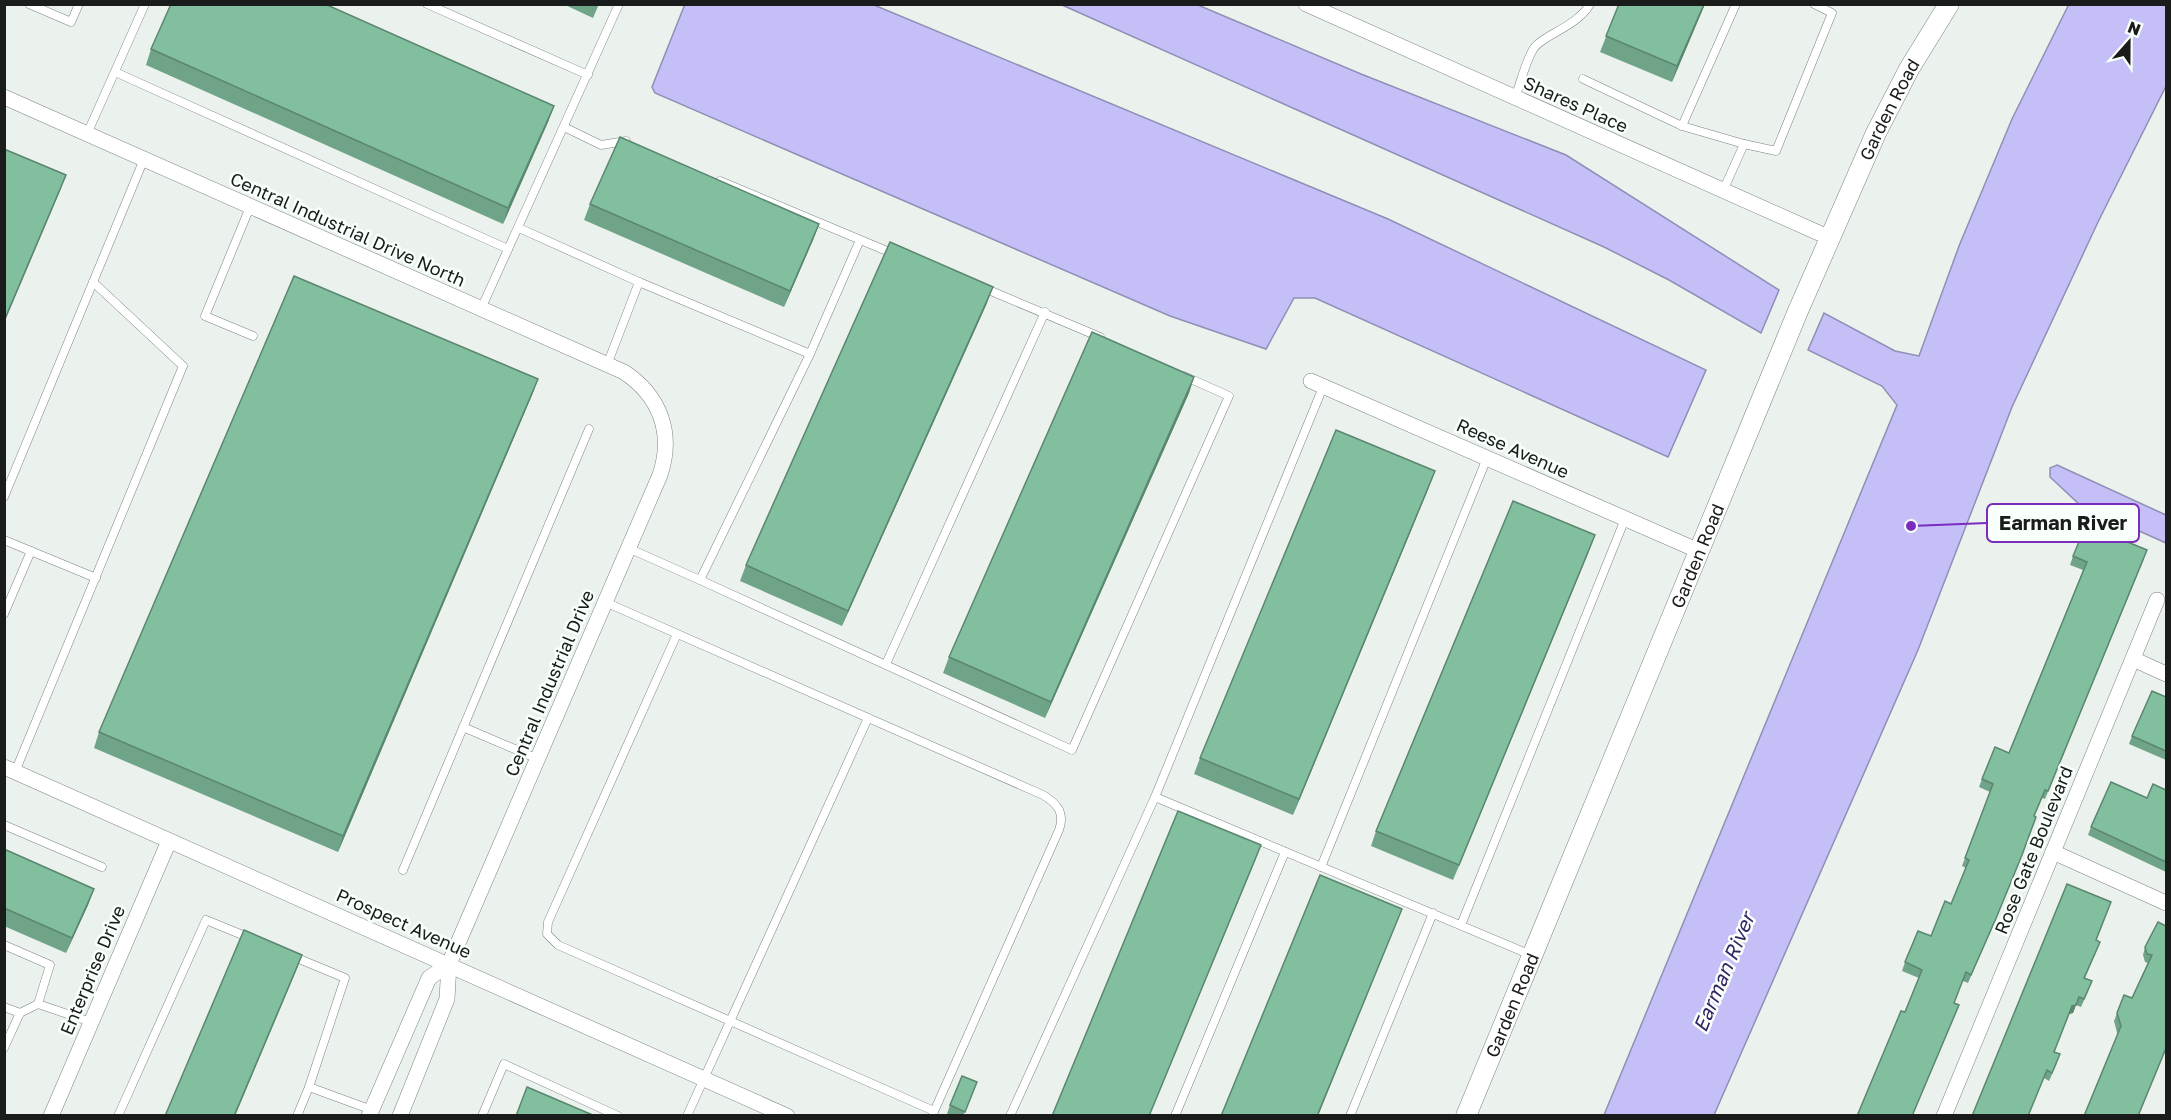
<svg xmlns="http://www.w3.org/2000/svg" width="2171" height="1120" font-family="'Golos Text',sans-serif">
<rect width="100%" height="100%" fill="#ebf2ee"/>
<!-- water -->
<g fill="#c5bff8" stroke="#918eb5" stroke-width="1.5">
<path d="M685 4 874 5 1388 219 1706 370 1668 457 1315 298H1294L1266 349 1170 316 655 93 652 87Z"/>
<path d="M2069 4 2166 5V86L2098 222 2012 407 1918 650 1714 1115H1604L1897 405 1882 386 1808 350 1824 313 1895 351 1919 356 1959 246 2012 119Z"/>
<path d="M1062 5H1198L1361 74 1566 155 1779 290 1761 333 1669 280 1604 247Z"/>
<path d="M2057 465 2166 515V543L2079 504 2050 477V468Z"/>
</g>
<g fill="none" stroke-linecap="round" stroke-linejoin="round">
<!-- service casing -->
<g stroke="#7d8380" stroke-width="9">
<g id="service">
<path d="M29 4 71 22 79 4"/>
<path d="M427 4 588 75"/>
<path d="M115 72 508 249"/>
<path d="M1583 79 1682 126 1736 4"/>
<path d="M1515 98C1521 82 1525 62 1534 48 1543 35 1578 26 1590 4"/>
<path d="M1682 126 1744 144"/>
<path d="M564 127 601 145 626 141"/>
<path d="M87 134 145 4"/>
<path d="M720 181 894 254"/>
<path d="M1723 191 1744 144 1776 151 1832 13 1814 4"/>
<path d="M250 207 205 316 253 336"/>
<path d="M519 228 639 282 607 365"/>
<path d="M639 282 810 354 860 240"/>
<path d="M984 288 1100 337"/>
<path d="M481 309 619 4"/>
<path d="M4 497 144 159"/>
<path d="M4 540 96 578"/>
<path d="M628 548 700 580 810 354"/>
<path d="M700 580 1072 750 1229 396 1184 376"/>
<path d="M605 602 1043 795C1058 804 1065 813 1059 830L932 1116"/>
<path d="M4 614 31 551"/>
<path d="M677 634 548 922 547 934 558 945 934 1111"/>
<path d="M886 664 1045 312"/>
<path d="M463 727 538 759"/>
<path d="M15 772 183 366 93 282"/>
<path d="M1155 797 1321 392 1328 389"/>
<path d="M4 825 102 867"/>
<path d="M1321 867 1487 458"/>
<path d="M403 870 589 429"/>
<path d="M1461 925 1625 519"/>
<path d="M4 945 50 965 38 1004"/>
<path d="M292 956 345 978 309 1087 372 1110"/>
<path d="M4 1007 20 1013"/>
<path d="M4 1048 20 1013 38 1004 91 1022"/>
<path d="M118 1116 206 920 250 938"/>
<path d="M297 1116 309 1087"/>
<path d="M482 1116 504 1064 618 1116"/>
<path d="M687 1116 868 718"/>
<path d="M1010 1116 1155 797 1531 955"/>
<path d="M1175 1116 1285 852"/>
<path d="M1350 1116 1433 913"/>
</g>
</g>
<!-- minor casing -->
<g stroke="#7d8380" stroke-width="16">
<g id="minor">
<path d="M1306 4 1830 238"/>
<path d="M4 97 624 372C660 396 674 433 660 475L449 964 447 999 400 1116"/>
<path d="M1311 381 1699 551"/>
<path d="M2133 659 2166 674"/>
<path d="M4 767 787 1116"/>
<path d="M2053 852 2166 903"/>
<path d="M51 1116 169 841"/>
<path d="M369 1116 429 978 449 964"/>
<path d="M1944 1116 2157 600"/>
</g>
</g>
<!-- tertiary casing -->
<g stroke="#7d8380" stroke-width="21">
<g id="tertiary">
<path id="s1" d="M1466 1116 1798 311 1876 133 1909 69 1949 4"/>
</g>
</g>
<!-- service -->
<use href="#service" stroke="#fff" stroke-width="8"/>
<!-- minor -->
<use href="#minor" stroke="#fff" stroke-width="15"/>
<!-- tertiary -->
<use href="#tertiary" stroke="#fff" stroke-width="20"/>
</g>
<!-- wall -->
<g fill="#70a488">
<path d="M563 4H599L593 18Z"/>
<path d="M1619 4H1705L1672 82 1600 52Z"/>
<path d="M151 49 554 106 548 122 503 224 146 65Z"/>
<path d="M590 204 819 224 813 240 784 307 584 220Z"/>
<path d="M987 303 842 626 740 581 746 565Z"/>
<path d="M1194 377 1189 393 1045 718 943 673 949 657Z"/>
<path d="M538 379 532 395 338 852 94 748 99 732Z"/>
<path d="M1429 487 1293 815 1194 774 1200 758Z"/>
<path d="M1589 551 1453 880 1371 846 1376 831Z"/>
<path d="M2073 556 2144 559 2045 799 2042 798 2034 816 1994 924 1968 983 1963 981 1919 978 1902 971 1905 962 1931 936 1951 904 1966 868 1962 866 1990 792 1979 787 1982 779 2009 753 2083 570 2070 565Z"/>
<path d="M2166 697V760L2129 744 2132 736Z"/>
<path d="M2166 790V872L2088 835 2091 827 2147 798Z"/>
<path d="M4 849 94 889 88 905 66 953 4 926Z"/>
<path d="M2111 902 2096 940 2097 950 2085 978 2089 989 2081 1007 2076 1005 2073 1013 2069 1014 2054 1052 2057 1063 2049 1081 2044 1078 1972 1116Z"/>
<path d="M2158 922 2139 1116 2114 1021 2117 1013 2132 998 2148 963 2145 962 2143 955 2145 947Z"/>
<path d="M977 1082 963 1116H952L947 1114 950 1105Z"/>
</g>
<!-- shaded-wall -->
<g fill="#5b866f">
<path d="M1704 4H1705L1672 82 1677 66Z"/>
<path d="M554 106 548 122 503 224 508 208Z"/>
<path d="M66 175 60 191 4 323V321Z"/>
<path d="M819 224 813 240 784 307 790 291Z"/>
<path d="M993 287 987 303 842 626 848 611Z"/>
<path d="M1194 377 1189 393 1045 718 1051 702Z"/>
<path d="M538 379 532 395 338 852 343 836Z"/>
<path d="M1435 471 1429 487 1293 815 1299 799Z"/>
<path d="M1595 535 1589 551 1453 880 1459 865Z"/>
<path d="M1261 845 1255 861 1149 1116Z"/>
<path d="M94 889 88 905 66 953 72 938Z"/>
<path d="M1402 909 1318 1116H1317Z"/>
<path d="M302 955 296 971 235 1116H234Z"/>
<path d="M2076 1005 2073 1013 2069 1014 2072 1006Z"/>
</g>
<!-- building -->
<g fill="#82bf9e" stroke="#5b866f" stroke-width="1.5">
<path d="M171 4H325L554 106 508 208 151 49Z"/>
<path d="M1619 4H1704L1677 66 1606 36Z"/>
<path d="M620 137 819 224 790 291 590 204Z"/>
<path d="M4 149 66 175 4 321Z"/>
<path d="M890 242 993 287 848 611 746 565Z"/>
<path d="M294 276 538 379 343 836 99 732Z"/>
<path d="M1092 332 1194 377 1051 702 949 657Z"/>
<path d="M1336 430 1435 471 1299 799 1200 758Z"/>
<path d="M1513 501 1595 535 1459 865 1376 831Z"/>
<path d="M2086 525 2147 550 2048 791 2045 790 2034 816 2036 817 2022 855 1997 916 1971 975 1966 972 1954 1003 1959 1005 1912 1116H1857L1901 1011 1905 1012 1922 970 1905 962 1918 931 1931 936 1945 901 1951 904 1969 860 1965 858 1993 784 1982 779 1995 747 2009 753 2087 562 2073 556Z"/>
<path d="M2152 691 2166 697V751L2132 736Z"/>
<path d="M2111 782 2147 798 2153 784 2166 790V862L2091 827Z"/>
<path d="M1178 811 1261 845 1149 1116H1052Z"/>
<path d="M4 849 94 889 72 938 4 908Z"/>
<path d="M1320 875 1402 909 1317 1116H1221Z"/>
<path d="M2067 884 2111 902 2096 940 2100 942 2084 978 2092 981 2084 999 2079 997 2076 1005 2072 1006 2054 1052 2060 1054 2052 1073 2047 1070 2028 1116H1972Z"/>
<path d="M2158 922 2166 926V1048L2138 1116H2084L2121 1026 2117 1013 2124 995 2132 998 2152 955 2147 954 2145 947Z"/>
<path d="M244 930 302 955 234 1116H165Z"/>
<path d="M962 1076 977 1082 965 1112 950 1105Z"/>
<path d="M527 1087 595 1116H516Z"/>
</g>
<g text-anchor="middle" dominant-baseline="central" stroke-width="5" stroke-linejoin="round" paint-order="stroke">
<!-- street labels -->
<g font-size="18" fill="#191c1a" stroke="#f9fffb">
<text transform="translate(1576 104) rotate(24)">Shares Place</text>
<text stroke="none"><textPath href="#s1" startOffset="1092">Garden Road</textPath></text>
<text transform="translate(348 229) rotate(24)">Central Industrial Drive North</text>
<text transform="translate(1513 448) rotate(24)">Reese Avenue</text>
<text stroke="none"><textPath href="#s1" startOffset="606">Garden Road</textPath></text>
<text transform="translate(549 683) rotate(-67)">Central Industrial Drive</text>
<text transform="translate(2033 850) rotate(-68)">Rose Gate Boulevard</text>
<text transform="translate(404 923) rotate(24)">Prospect Avenue</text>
<text transform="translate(92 970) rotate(-67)">Enterprise Drive</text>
<text stroke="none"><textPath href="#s1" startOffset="120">Garden Road</textPath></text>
</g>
<!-- water labels -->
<g font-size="20" font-style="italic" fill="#332364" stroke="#f9fffb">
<text transform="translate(1723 972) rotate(-67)">Earman River</text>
</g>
</g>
<!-- callouts -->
<path fill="none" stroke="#7b2cbf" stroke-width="2" d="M1911 526L1987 523"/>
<circle fill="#7b2cbf" stroke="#f9fffb" stroke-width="2" cx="1911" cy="526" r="6"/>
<rect fill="#f9fffb" stroke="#7b2cbf" stroke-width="2" x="1987" y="504" width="152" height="38" rx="6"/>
<g font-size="20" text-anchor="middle" font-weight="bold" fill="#191c1a">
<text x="2063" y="530">Earman River</text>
</g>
<!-- border -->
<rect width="2171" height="1120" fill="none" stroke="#191c1a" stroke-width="12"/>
<!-- north arrow -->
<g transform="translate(2129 42) rotate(21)" stroke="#f9fffb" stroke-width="4.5" paint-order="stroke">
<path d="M0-4.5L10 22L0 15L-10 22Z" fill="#191c1a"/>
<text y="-9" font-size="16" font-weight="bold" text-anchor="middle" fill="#191c1a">N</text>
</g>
</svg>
